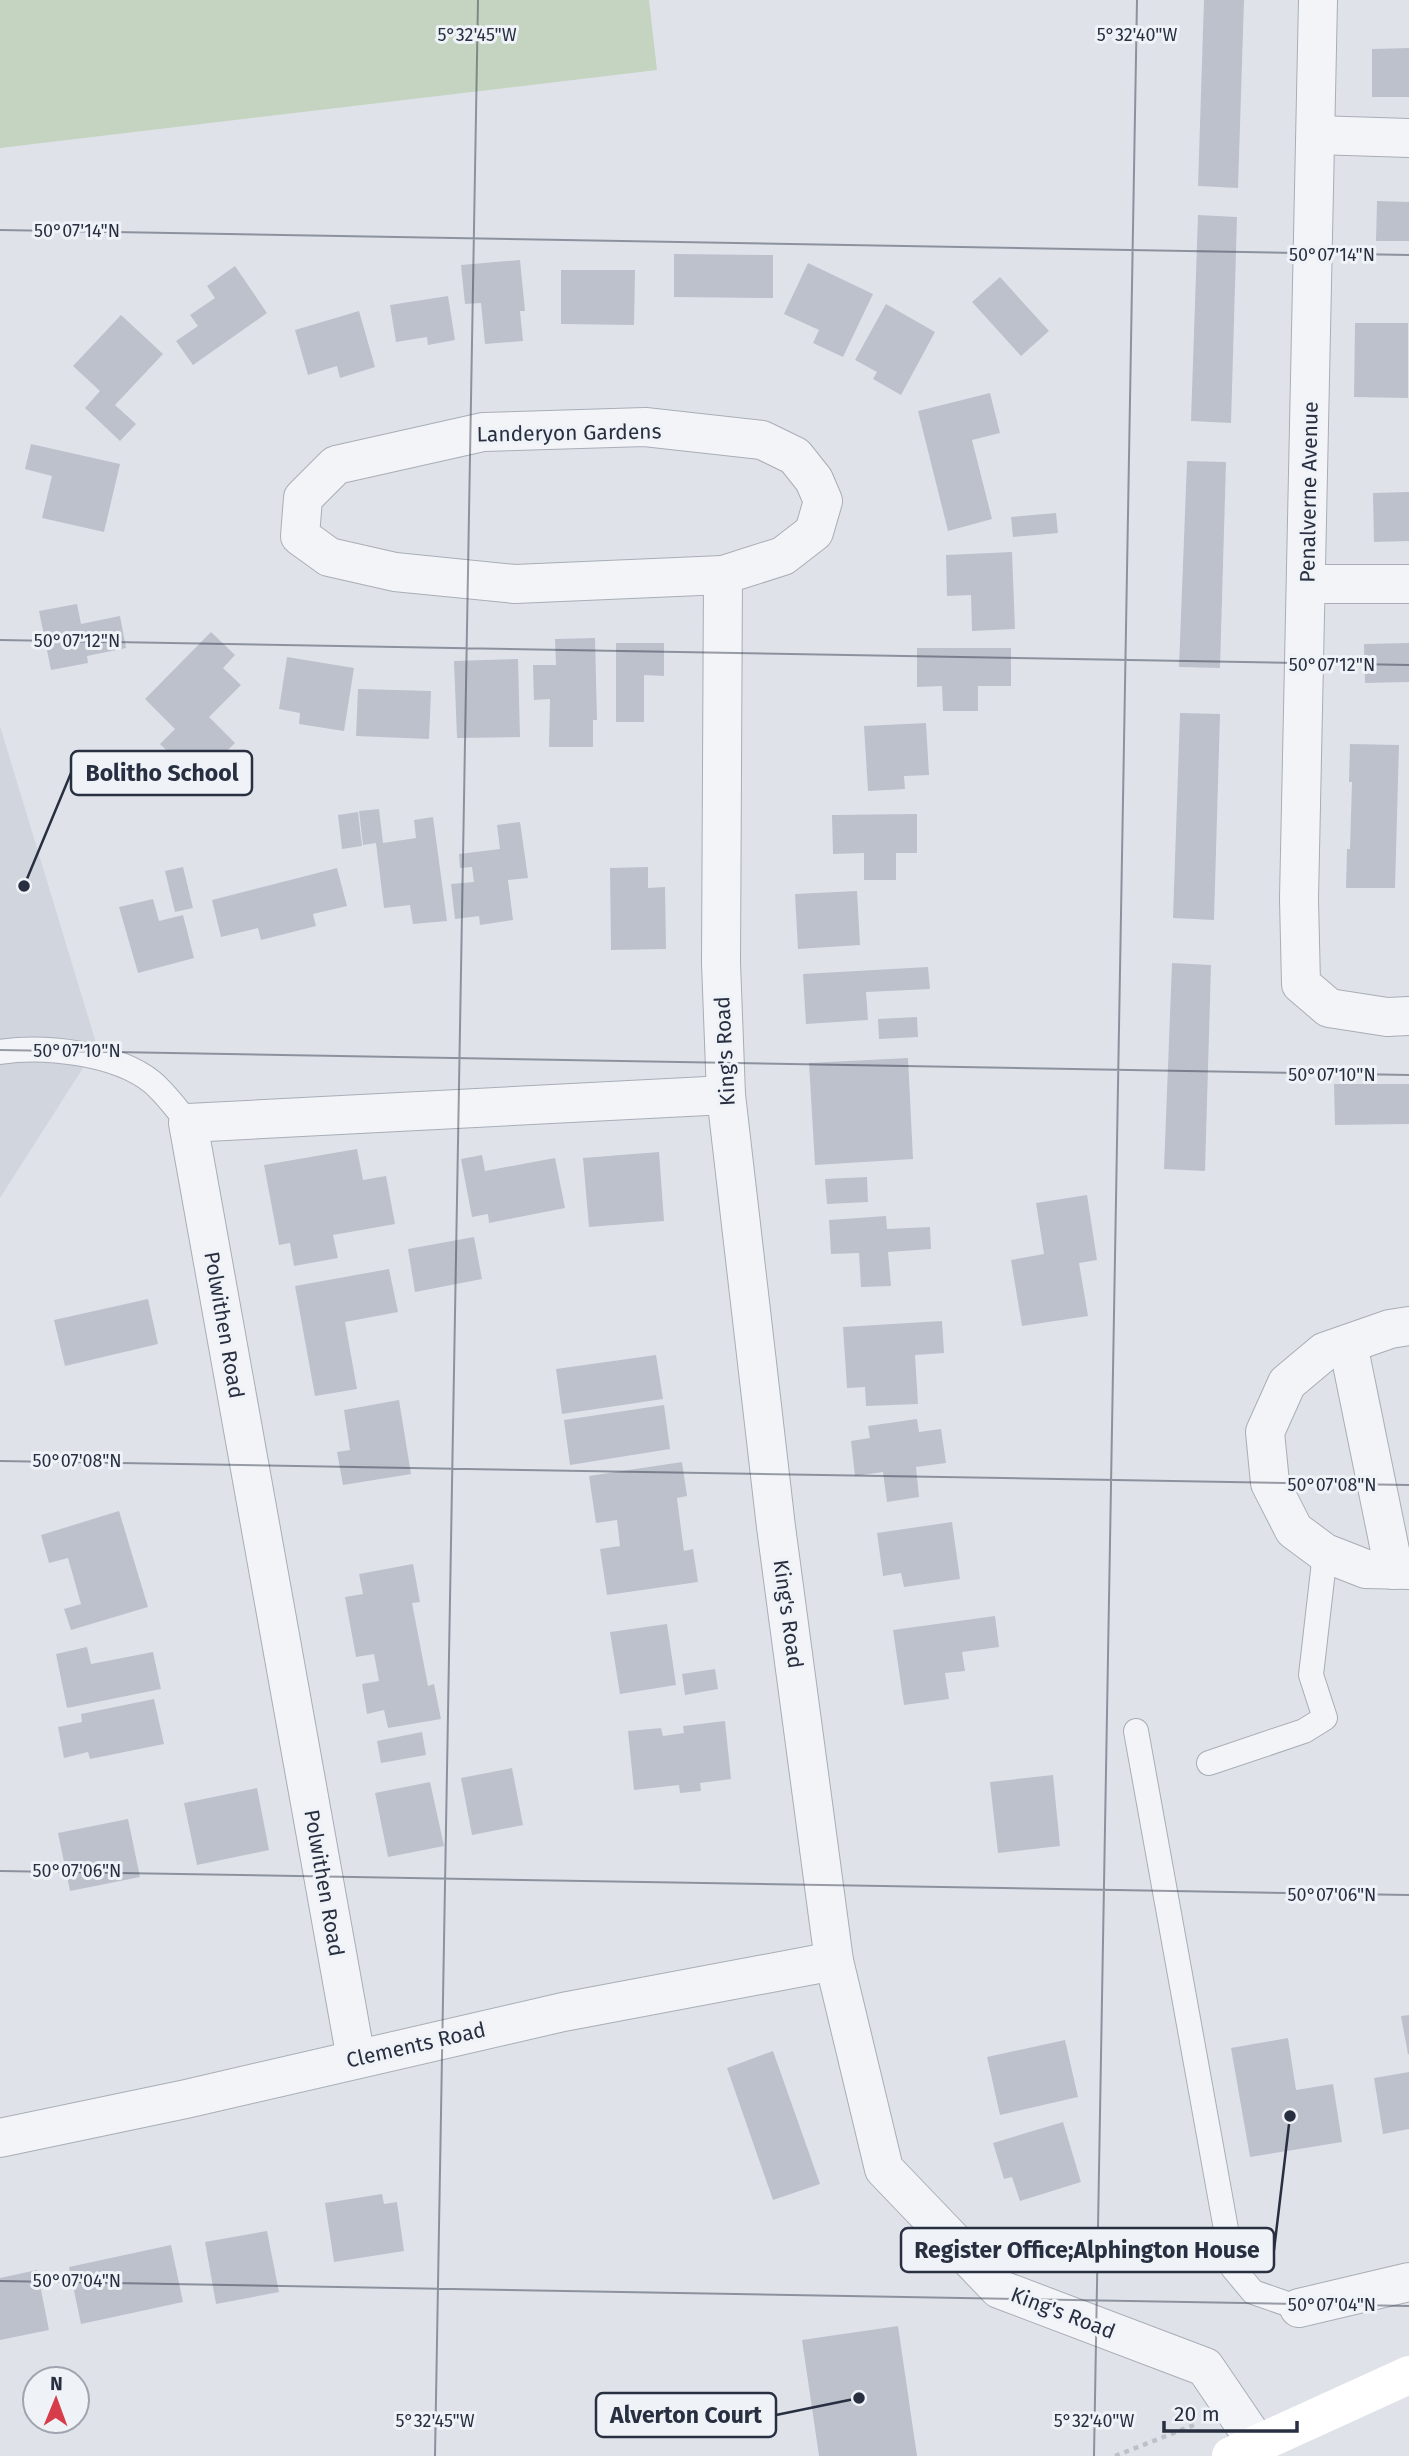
<svg xmlns="http://www.w3.org/2000/svg" width="1409" height="2456" font-family="'Fira Sans',sans-serif">
<rect width="100%" height="100%" fill="#dfe3e9"/>
<!-- built -->
<path fill="#d1d5de" d="M0 726 97 1046 0 1198Z"/>
<!-- green -->
<path fill="#c4d4c0" d="M0 0H649L657 70 0 148Z"/>
<!-- building -->
<g fill="#bcc1cc">
<path d="M1204 0H1244L1238 188 1198 186Z"/>
<path d="M1409 48V97H1372V49Z"/>
<path d="M1377 201 1409 202V241H1376Z"/>
<path d="M1198 215 1237 217 1231 423 1191 421Z"/>
<path d="M674 254 773 255V298L674 297Z"/>
<path d="M520 260 525 311H520L523 341 485 344 481 303 465 304 461 265Z"/>
<path d="M808 263 873 294 843 357 813 343 819 330 784 314Z"/>
<path d="M235 266 267 313 193 365 176 341 198 326 190 315 215 298 207 286Z"/>
<path d="M561 270H635L634 325 561 324Z"/>
<path d="M1000 277 1049 331 1021 356 972 302Z"/>
<path d="M448 296 455 340 428 345 427 337 396 342 390 305Z"/>
<path d="M886 304 935 332 901 395 873 379 877 372 855 360Z"/>
<path d="M359 311 375 367 340 378 337 366 308 375 295 330Z"/>
<path d="M121 315 163 354 115 405 136 424 120 441 85 408 100 391 73 366Z"/>
<path d="M1355 323H1408V398L1354 397Z"/>
<path d="M990 393 1000 433 972 440 992 519 948 531 918 411Z"/>
<path d="M31 444 120 464 104 532 42 518 52 476 25 469Z"/>
<path d="M1187 461 1226 462 1220 668 1179 667Z"/>
<path d="M1409 492V541L1374 542 1373 493Z"/>
<path d="M1056 513 1058 533 1013 537 1011 517Z"/>
<path d="M1012 552 1015 629 972 631 971 595 947 596 946 555Z"/>
<path d="M77 604 81 624 120 616 126 648 87 656 88 663 51 670 39 611Z"/>
<path d="M211 632 235 655 223 668 241 685 209 717 235 743 197 780 160 744 175 729 145 699Z"/>
<path d="M595 638 597 720H593V747H549L550 699 534 700 533 665H556L555 639Z"/>
<path d="M616 643H664V676L644 675V722H616Z"/>
<path d="M1409 643V682L1365 683 1364 644Z"/>
<path d="M917 648H1011V686H978V711H943L942 686 917 687Z"/>
<path d="M287 657 354 668 344 731 299 724 300 713 279 709Z"/>
<path d="M518 659 520 737 457 738 454 661Z"/>
<path d="M358 689 431 691 429 739 356 736Z"/>
<path d="M1180 713 1220 714 1214 920 1173 918Z"/>
<path d="M926 723 929 775 904 776 905 789 868 791 864 726Z"/>
<path d="M1350 744 1399 745 1395 888H1346L1347 849H1350L1352 782H1349Z"/>
<path d="M379 809 383 843 416 838 414 820 433 817 447 921 413 924 410 905 384 908 376 843 363 845 359 811Z"/>
<path d="M358 812 362 846 342 849 338 815Z"/>
<path d="M917 814V853H896V880H864V853L833 854 832 815Z"/>
<path d="M520 822 528 878 508 880 513 920 480 925 479 916 455 919 451 884 474 882 472 867 460 868 459 854 500 849 497 825Z"/>
<path d="M183 867 193 908 175 912 165 871Z"/>
<path d="M648 867V888L665 887 666 949 611 950 610 868Z"/>
<path d="M337 868 347 906 313 914 316 926 261 940 258 928 221 937 212 900Z"/>
<path d="M857 891 860 945 798 949 795 894Z"/>
<path d="M153 899 159 921 183 915 194 958 138 973 119 907Z"/>
<path d="M1172 963 1211 965 1205 1171 1164 1169Z"/>
<path d="M928 967 930 989 866 992 868 1020 806 1024 803 974Z"/>
<path d="M917 1017 918 1037 879 1039 878 1019Z"/>
<path d="M908 1058 913 1159 815 1165 809 1063Z"/>
<path d="M1334 1084H1409V1124L1335 1125Z"/>
<path d="M357 1149 363 1180 386 1176 395 1224 333 1235 338 1258 294 1266 290 1243 279 1245 264 1165Z"/>
<path d="M659 1152 664 1221 589 1227 583 1158Z"/>
<path d="M482 1155 485 1171 555 1158 565 1208 489 1223 488 1214 472 1217 461 1159Z"/>
<path d="M867 1177 868 1202 827 1204 825 1179Z"/>
<path d="M1087 1195 1097 1260 1079 1263 1088 1316 1022 1326 1011 1260 1044 1254 1036 1203Z"/>
<path d="M886 1216 887 1229 930 1227 931 1249 888 1252 891 1286 861 1287 859 1253 831 1254 829 1220Z"/>
<path d="M474 1237 482 1279 415 1292 408 1249Z"/>
<path d="M389 1269 398 1312 345 1322 357 1389 315 1396 295 1286Z"/>
<path d="M148 1299 158 1344 65 1366 54 1320Z"/>
<path d="M942 1321 944 1353 915 1355 918 1404 866 1406 865 1387 847 1388 843 1327Z"/>
<path d="M656 1355 663 1399 562 1414 556 1369Z"/>
<path d="M399 1400 411 1474 343 1485 337 1452 350 1450 344 1410Z"/>
<path d="M664 1405 670 1449 570 1465 564 1420Z"/>
<path d="M917 1419 919 1432 941 1429 946 1463 916 1467 919 1497 887 1502 883 1472 855 1476 851 1441 870 1438 868 1426Z"/>
<path d="M682 1462 687 1496 677 1498 682 1537 684 1551 693 1549 698 1582 607 1595 600 1549 620 1546 617 1520 596 1523 589 1476Z"/>
<path d="M119 1511 148 1607 71 1630 64 1609 81 1604 68 1558 49 1563 41 1535Z"/>
<path d="M952 1522 960 1579 904 1587 901 1573 883 1576 877 1533Z"/>
<path d="M413 1564 420 1602 412 1603 428 1686 434 1684 441 1719 388 1728 384 1710 367 1714 362 1684 379 1681 374 1654 356 1657 345 1597 363 1594 359 1574Z"/>
<path d="M995 1616 999 1647 962 1652 965 1671 945 1673 949 1699 904 1705 893 1630Z"/>
<path d="M667 1624 676 1685 620 1694 610 1632Z"/>
<path d="M87 1647 91 1664 153 1652 161 1689 67 1708 56 1654Z"/>
<path d="M715 1669 718 1689 685 1695 682 1674Z"/>
<path d="M154 1699 164 1744 90 1759 88 1752 64 1758 58 1727 82 1722 81 1714Z"/>
<path d="M725 1721 731 1779 700 1783 701 1791 680 1793 679 1785 634 1790 628 1731 661 1728 663 1736 684 1733 683 1726Z"/>
<path d="M422 1732 426 1755 381 1763 377 1741Z"/>
<path d="M512 1768 523 1825 472 1835 461 1778Z"/>
<path d="M1053 1775 1060 1846 998 1853 990 1782Z"/>
<path d="M430 1782 444 1846 388 1857 375 1793Z"/>
<path d="M257 1788 269 1850 197 1865 184 1803Z"/>
<path d="M128 1819 140 1877 70 1891 58 1833Z"/>
<path d="M1409 2015V2054H1408L1401 2016Z"/>
<path d="M1288 2038 1296 2090 1333 2084 1342 2142 1250 2157 1231 2048Z"/>
<path d="M1065 2040 1078 2097 1000 2115 987 2057Z"/>
<path d="M773 2051 820 2184 773 2200 727 2068Z"/>
<path d="M1409 2072V2129L1383 2134 1374 2078Z"/>
<path d="M1063 2122 1081 2182 1020 2201 1012 2177 1004 2179 993 2143Z"/>
<path d="M382 2194 384 2204 397 2202 404 2251 334 2262 325 2203Z"/>
<path d="M267 2231 279 2292 216 2304 205 2242Z"/>
<path d="M171 2245 183 2302 81 2324 69 2267Z"/>
<path d="M37 2270 49 2330 0 2340V2278Z"/>
<path d="M898 2326 917 2456H819L802 2340Z"/>
</g>
<g fill="none" stroke-linecap="round" stroke-linejoin="round">
<!-- lane casing -->
<g stroke="#a8adb7" stroke-width="26">
<g id="lane">
<path d="M0 1052C44 1045 116 1053 152 1082 166 1094 176 1108 188 1123"/>
<path d="M1136 1731 1233 2268 1253 2292 1299 2308"/>
<path d="M1209 1763 1304 1731 1325 1718 1311 1675 1325 1553"/>
</g>
</g>
<!-- street casing -->
<g stroke="#a8adb7" stroke-width="40">
<g id="street">
<path d="M1318 0 1299 899 1301 984 1329 1008 1387 1017 1409 1016"/>
<path d="M1316 135 1409 138"/>
<path d="M645 427 762 440 795 456 814 480 823 501 814 532 783 556 723 575 515 584 395 572 329 557 300 536 303 498 336 465 483 432Z"/>
<path d="M723 575 721 963 726 1095 776 1527 834 1961 884 2169 999 2289 1205 2367 1258 2445"/>
<path d="M1307 584H1409"/>
<path d="M1409 1326 1390 1329 1324 1352 1287 1383 1265 1432 1270 1483 1294 1530 1325 1553 1366 1569 1409 1570"/>
<path d="M1348 1344 1394 1570"/>
<path d="M356 2059 188 1123 726 1095"/>
<path d="M0 2138 186 2099 563 2012 834 1961"/>
<path d="M1299 2308 1409 2282"/>
</g>
</g>
<!-- path -->
<path stroke="#bdc1c8" stroke-width="4.5" stroke-dasharray="5 5" stroke-linecap="butt" d="M1115 2456 1194 2425"/>
<!-- lane -->
<use href="#lane" stroke="#f2f4f7" stroke-width="24"/>
<!-- street -->
<use href="#street" stroke="#f2f4f7" stroke-width="38"/>
<!-- secondary -->
<path stroke="#fff" stroke-width="38" d="M1231 2456 1409 2375"/>
</g>
<!-- ticks -->
<path fill="none" stroke="#272f41" stroke-width="2" stroke-opacity="0.45" d="M0 230 1409 255M0 640 1409 665M0 1050 1409 1075M0 1461 1409 1485M0 1871 1409 1895M0 2281 1409 2306M435 2456 478 0M1094 2456 1137 0"/>
<g text-anchor="middle" dominant-baseline="central" stroke-width="6" stroke-linejoin="round" paint-order="stroke">
<!-- street labels -->
<g font-size="21" fill="#272f41" stroke="#eff2f7">
<text transform="translate(569 433) rotate(-1)">Landeryon Gardens</text>
<text transform="translate(1309 492) rotate(-89)">Penalverne Avenue</text>
<text transform="translate(725 1051) rotate(-93)">King's Road</text>
<text transform="translate(224 1325) rotate(80)">Polwithen Road</text>
<text transform="translate(788 1614) rotate(82)">King's Road</text>
<text transform="translate(324 1883) rotate(80)">Polwithen Road</text>
<text transform="translate(416 2045) rotate(-13)">Clements Road</text>
<text transform="translate(1063 2313) rotate(21)">King's Road</text>
</g>
</g>
<g font-size="18" text-anchor="middle" fill="#272f41" stroke="#eff2f7" stroke-width="6" stroke-linejoin="round" paint-order="stroke">
<text x="477" y="41">5°32'45"W</text>
<text x="1137" y="41">5°32'40"W</text>
<text x="77" y="237">50°07'14"N</text>
<text x="1332" y="261">50°07'14"N</text>
<text x="77" y="647">50°07'12"N</text>
<text x="1332" y="671">50°07'12"N</text>
<text x="77" y="1057">50°07'10"N</text>
<text x="1332" y="1081">50°07'10"N</text>
<text x="77" y="1467">50°07'08"N</text>
<text x="1332" y="1491">50°07'08"N</text>
<text x="77" y="1877">50°07'06"N</text>
<text x="1332" y="1901">50°07'06"N</text>
<text x="77" y="2287">50°07'04"N</text>
<text x="1332" y="2311">50°07'04"N</text>
<text x="435" y="2427">5°32'45"W</text>
<text x="1094" y="2427">5°32'40"W</text>
</g>
<!-- callouts -->
<path fill="none" stroke="#272f41" stroke-width="2.5" d="M24 886L71 773M1290 2116L1274 2250M859 2398L776 2415"/>
<g fill="#272f41" stroke="#eff2f7" stroke-width="2.5">
<circle cx="24" cy="886" r="7"/>
<circle cx="1290" cy="2116" r="7"/>
<circle cx="859" cy="2398" r="7"/>
</g>
<g fill="#eff2f7" stroke="#272f41" stroke-width="2.5">
<rect x="71" y="751" width="181" height="44" rx="7"/>
<rect x="901" y="2228" width="373" height="44" rx="7"/>
<rect x="596" y="2393" width="180" height="44" rx="7"/>
</g>
<g font-size="23" text-anchor="middle" font-weight="bold" fill="#272f41">
<text x="162" y="781">Bolitho School</text>
<text x="1087" y="2258">Register Office;Alphington House</text>
<text x="686" y="2423">Alverton Court</text>
</g>
<!-- north arrow -->
<g transform="translate(56 2400) rotate(1)"><circle r="33" fill="#eff2f7" stroke="#9fa4ae" stroke-width="2"/>
<path d="M0-5L12 26L0 18L-12 26Z" fill="#d63c4a"/>
<text y="-10" font-size="19" font-weight="bold" text-anchor="middle" fill="#272f41">N</text>
</g>
<!-- scale -->
<path d="M1164 2421v10h133v-10" fill="none" stroke="#272f41" stroke-width="3.5"/>
<text x="1174" y="2421" font-size="21" fill="#272f41" stroke="#eff2f7" stroke-width="5" paint-order="stroke">20 m</text>
</svg>
